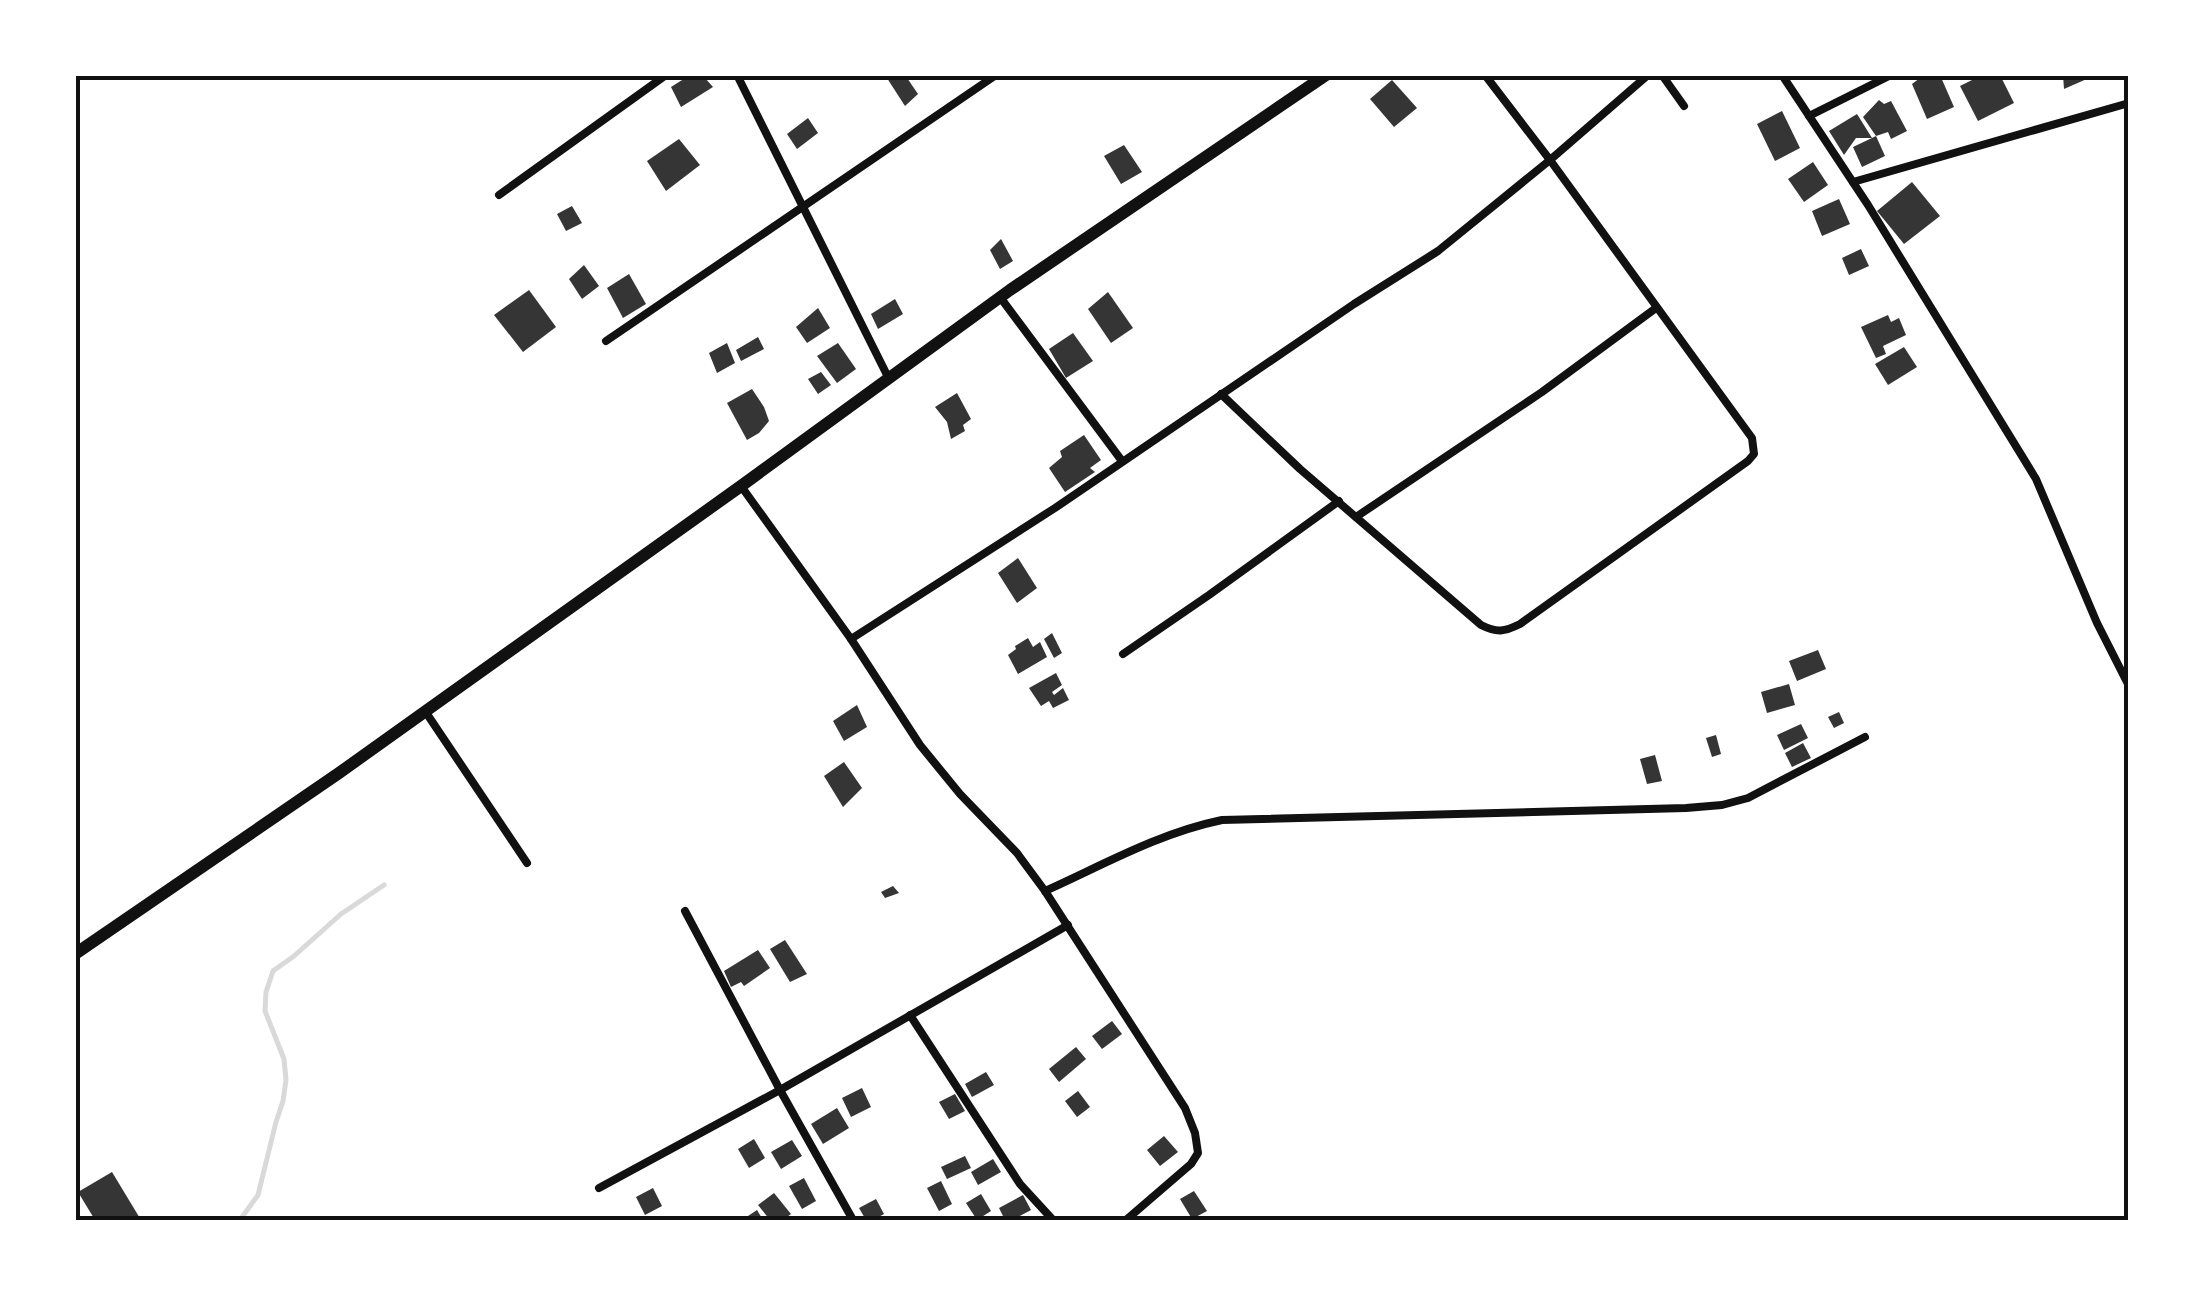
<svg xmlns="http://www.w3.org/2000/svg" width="2204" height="1295" font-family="'Exo 2',sans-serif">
<rect width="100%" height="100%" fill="#fff"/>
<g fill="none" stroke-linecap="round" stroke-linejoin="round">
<!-- stream -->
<path stroke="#d9d9d9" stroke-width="5" d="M240 1220 258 1195 276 1122 283 1101 286 1080 284 1059 265 1011 266 992 273 971 294 956 341 914 384 885"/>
</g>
<!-- building -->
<g fill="#353535">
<path d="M690 75H697L700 80 705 78 713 87 681 107 671 87Z"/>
<path d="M885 75H905L918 94 905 106Z"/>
<path d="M1924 75H1940L1954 107 1927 119 1912 84Z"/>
<path d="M1982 75H2000L2014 103 1978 121 1960 86Z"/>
<path d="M2063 75H2088L2089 78 2064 89Z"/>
<path d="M1392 80 1417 108 1394 127 1370 99Z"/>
<path d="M1879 100 1884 104 1891 101 1907 131 1891 139 1888 132 1876 136 1863 117Z"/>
<path d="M1782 111 1800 148 1775 161 1757 124Z"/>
<path d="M1857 114 1872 138 1876 136 1885 156 1862 167 1853 147 1872 138H1856L1844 155 1829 131Z"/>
<path d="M808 118 818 133 797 149 787 134Z"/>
<path d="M679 139 700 165 666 191 647 161Z"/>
<path d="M1124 145 1142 172 1121 184 1104 156Z"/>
<path d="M1813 162 1828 185 1804 202 1788 179Z"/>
<path d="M1912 182 1940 216 1904 244 1877 211Z"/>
<path d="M1839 199 1850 224 1822 236 1812 211Z"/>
<path d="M572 206 582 223 566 231 557 214Z"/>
<path d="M1001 239 1013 261 1000 269 990 250Z"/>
<path d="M1861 249 1869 266 1849 275 1842 258Z"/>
<path d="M584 265 599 286 582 299 569 279Z"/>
<path d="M629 274 646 304 623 318 607 288Z"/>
<path d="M529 290 556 327 523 352 494 315Z"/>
<path d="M1108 292 1133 328 1111 343 1088 309Z"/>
<path d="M895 299 903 314 878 329 871 314Z"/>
<path d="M818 308 830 328 807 343 796 327Z"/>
<path d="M1888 315 1891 322 1899 318 1906 335 1883 346 1886 354 1876 358 1861 327Z"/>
<path d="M1073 333 1093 361 1066 378 1049 349Z"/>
<path d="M758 337 764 349 741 361 736 350Z"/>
<path d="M727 343 735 363 717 373 709 353Z"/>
<path d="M838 343 856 369 837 383 817 356Z"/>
<path d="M1904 347 1917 367 1888 385 1875 364Z"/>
<path d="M821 372 831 385 818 394 808 379Z"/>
<path d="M752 389 764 407 769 421 759 433 747 440 727 403Z"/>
<path d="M957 393 971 419 963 425 965 431 951 439 947 422 935 407Z"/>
<path d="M1084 435 1101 460 1090 468 1095 472 1065 492 1049 468 1062 457 1060 451Z"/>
<path d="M1018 558 1037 588 1017 603 998 573Z"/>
<path d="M1052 633 1062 653 1054 658 1044 639Z"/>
<path d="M1028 638 1033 647 1040 642 1047 657 1018 674 1008 655 1016 649 1015 646Z"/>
<path d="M1818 650 1826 669 1797 681 1789 661Z"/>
<path d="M1056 673 1062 685 1052 692 1054 695 1063 688 1069 700 1053 708 1049 701 1041 706 1029 688Z"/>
<path d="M1789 684 1795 705 1767 713 1761 692Z"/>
<path d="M857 705 867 727 844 741 833 721Z"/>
<path d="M1839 712 1844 723 1834 728 1828 717Z"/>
<path d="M1801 724 1808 738 1784 750 1777 735Z"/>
<path d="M1716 735 1721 754 1712 757 1706 738Z"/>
<path d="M1803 743 1811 758 1792 767 1785 753Z"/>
<path d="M1655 755 1662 781 1647 784 1640 759Z"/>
<path d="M844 762 862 788 843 807 824 776Z"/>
<path d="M893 886 899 893 885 898 881 892Z"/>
<path d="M785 940 807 974 790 982 770 949Z"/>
<path d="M758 950 770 968 744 986 741 982 731 987 724 971Z"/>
<path d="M1112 1021 1122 1034 1102 1049 1092 1036Z"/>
<path d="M1076 1047 1086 1059 1059 1082 1049 1069Z"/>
<path d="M986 1072 994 1085 972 1097 965 1084Z"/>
<path d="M862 1088 871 1107 851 1117 842 1098Z"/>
<path d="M1078 1091 1090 1107 1077 1117 1065 1101Z"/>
<path d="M955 1094 965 1111 949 1119 939 1102Z"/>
<path d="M837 1108 849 1128 823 1144 811 1124Z"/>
<path d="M1164 1136 1178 1152 1160 1166 1147 1150Z"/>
<path d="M754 1139 765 1158 749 1168 738 1149Z"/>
<path d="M792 1140 802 1156 781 1169 771 1152Z"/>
<path d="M965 1156 971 1168 947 1179 941 1167Z"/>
<path d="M993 1159 1001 1172 978 1185 971 1172Z"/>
<path d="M112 1172 141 1220H95L78 1192Z"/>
<path d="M804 1178 816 1201 802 1209 789 1186Z"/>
<path d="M941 1181 952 1204 939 1211 927 1188Z"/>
<path d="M653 1188 662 1206 645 1215 636 1197Z"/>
<path d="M1194 1191 1207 1211 1192 1219 1180 1199Z"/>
<path d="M774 1193 791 1214 783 1220H770L758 1205Z"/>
<path d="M981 1194 991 1211 977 1220 966 1203Z"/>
<path d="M1023 1195 1031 1210 1012 1220H1005L999 1208Z"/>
<path d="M876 1199 884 1214 873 1220H866L859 1208Z"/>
<path d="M757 1210 763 1220H742Z"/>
</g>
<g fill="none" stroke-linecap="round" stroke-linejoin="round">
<!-- minor -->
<g stroke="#111" stroke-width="8">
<path d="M737 75 889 379"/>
<path d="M1662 75 1684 106"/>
<path d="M1782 75 1868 205 2036 479 2097 623 2129 686"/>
<path d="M1809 116 1891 75"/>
<path d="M1853 182 2129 103"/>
<path d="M499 195 666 75"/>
<path d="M1000 297 1122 461"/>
<path d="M606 341 996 75"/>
<path d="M1221 394 1300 469 1481 625C1497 633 1504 632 1520 624L1748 461 1754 454 1752 438 1550 160 1485 75"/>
<path d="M741 486 851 639 920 745 960 794 1017 853 1045 891 1185 1108 1195 1133 1198 1153 1191 1164 1126 1220"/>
<path d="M1356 517 1542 392 1656 308"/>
<path d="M851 639 1055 508 1354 304 1438 251 1550 160 1648 75"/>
<path d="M1123 654 1209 595 1339 501"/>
<path d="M425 711 527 863"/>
<path d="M1045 891C1103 865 1159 833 1222 820L1686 808 1722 805 1748 798 1865 737"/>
<path d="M685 911 780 1090 853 1220"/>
<path d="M910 1015 1020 1184 1053 1220"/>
<path d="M599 1188 780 1090 1068 925"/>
</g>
<!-- trunk -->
<path stroke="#111" stroke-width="12" d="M75 954 339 773 741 486 1010 290 1326 75"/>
</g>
<!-- border -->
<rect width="2204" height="1295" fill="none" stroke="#ffffff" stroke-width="155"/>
<rect x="78" y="78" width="2048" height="1140" fill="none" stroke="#111" stroke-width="4"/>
</svg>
